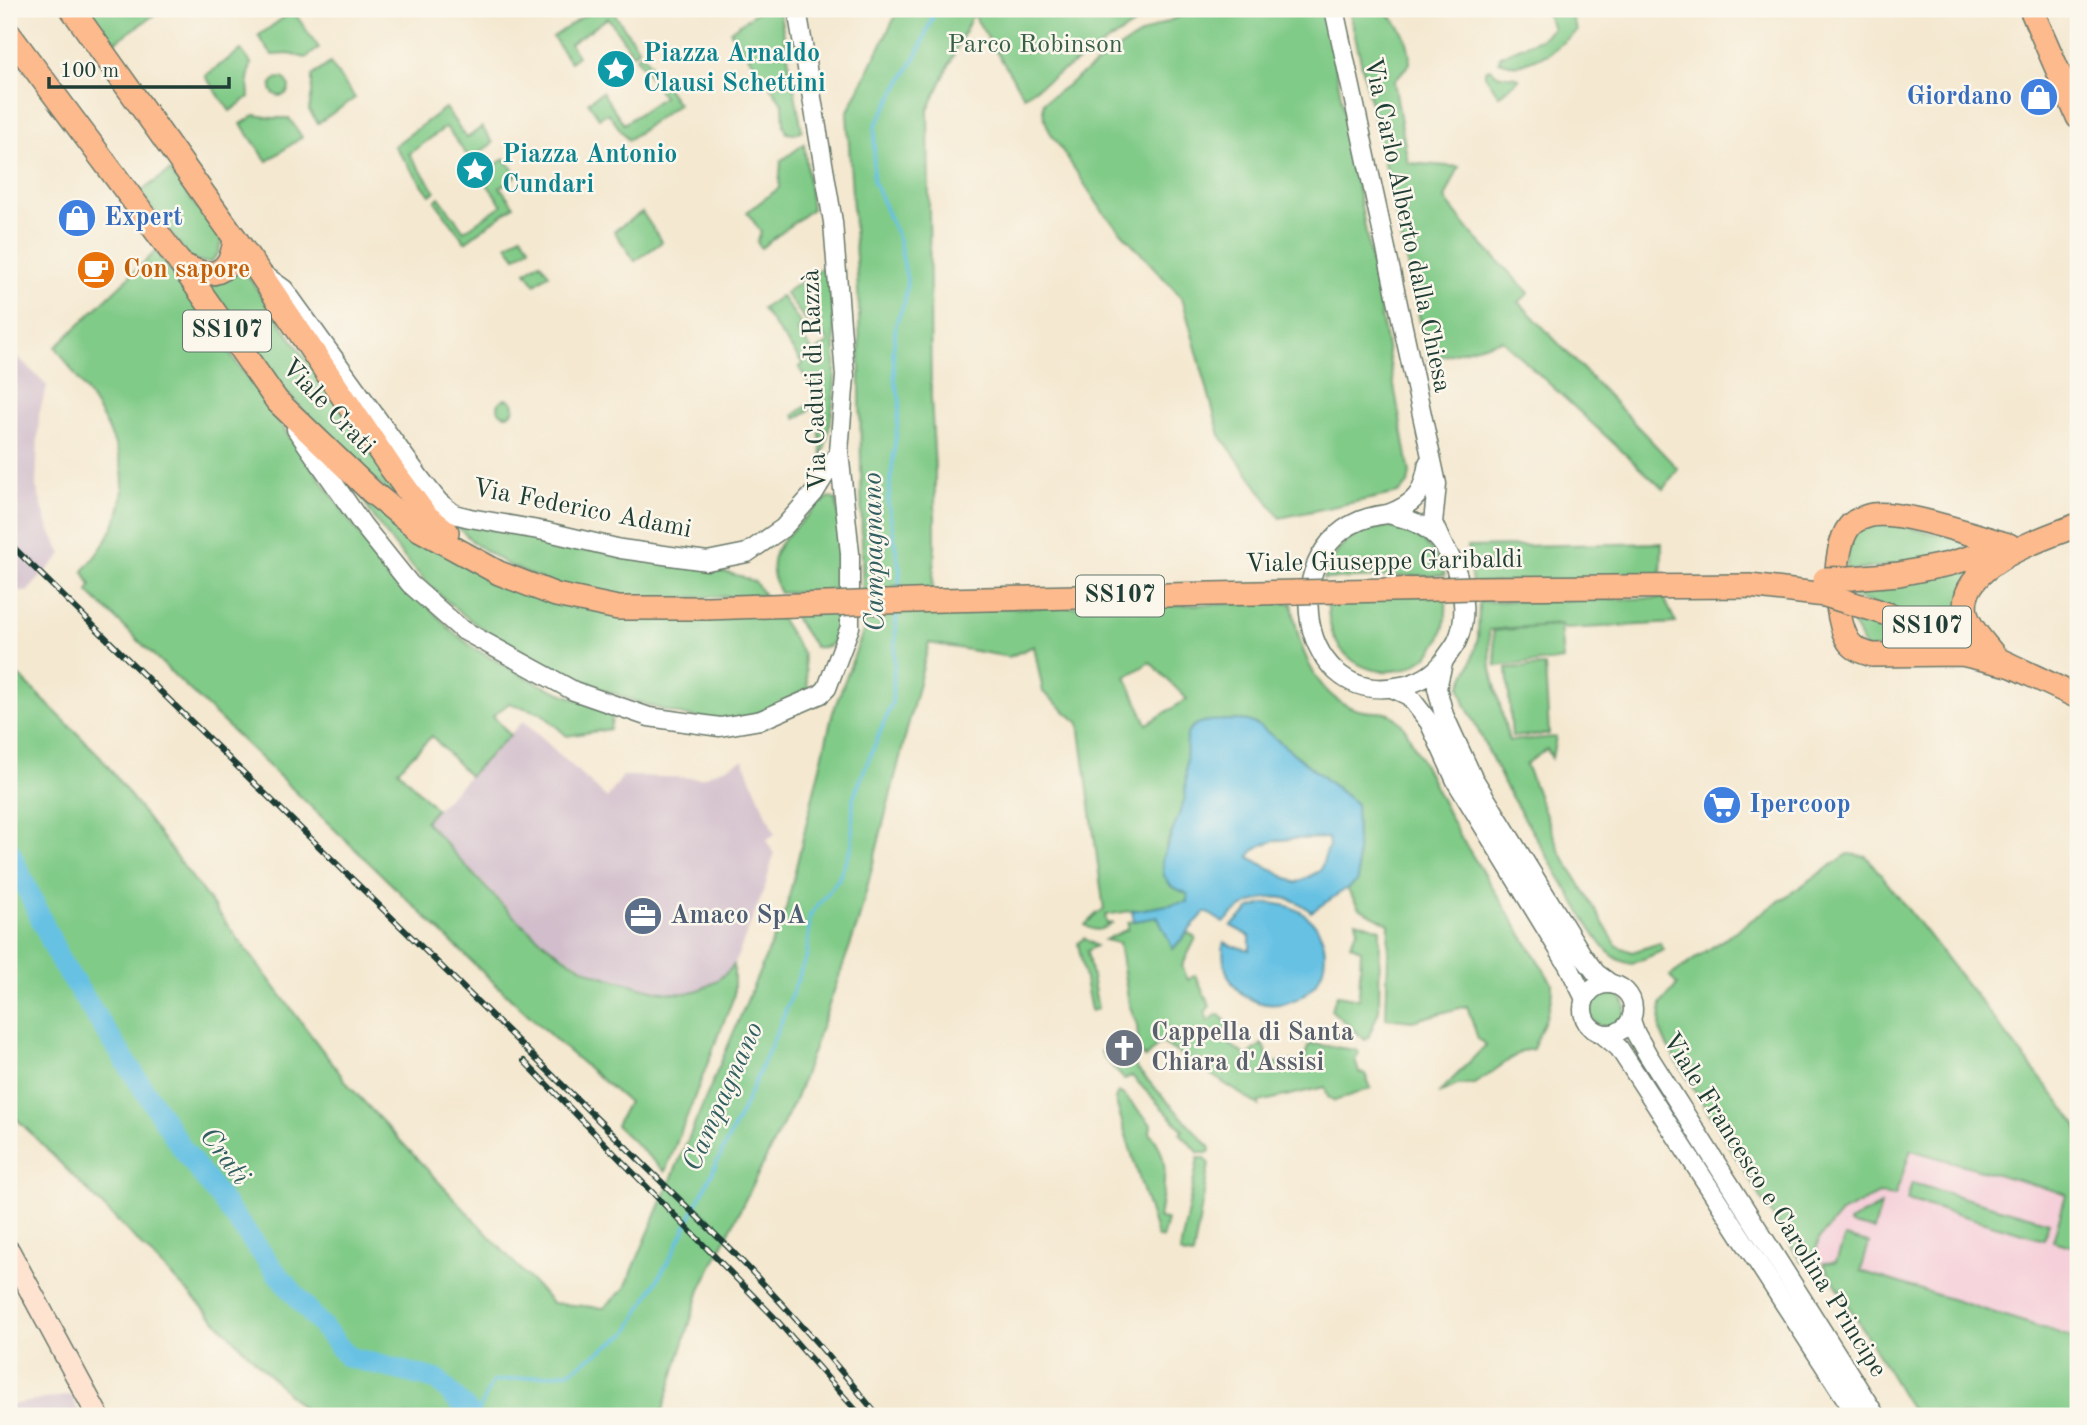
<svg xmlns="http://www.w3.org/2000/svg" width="2087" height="1425" font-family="'Old Standard TT',serif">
<rect width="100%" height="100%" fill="#fbf7ec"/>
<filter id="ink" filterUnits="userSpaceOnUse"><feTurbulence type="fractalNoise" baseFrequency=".0143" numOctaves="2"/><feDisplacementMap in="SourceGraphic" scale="14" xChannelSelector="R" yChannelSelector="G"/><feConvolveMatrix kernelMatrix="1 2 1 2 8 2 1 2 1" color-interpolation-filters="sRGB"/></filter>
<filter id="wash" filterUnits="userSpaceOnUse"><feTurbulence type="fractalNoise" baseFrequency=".00686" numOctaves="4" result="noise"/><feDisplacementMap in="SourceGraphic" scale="28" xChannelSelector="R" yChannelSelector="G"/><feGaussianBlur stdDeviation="1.57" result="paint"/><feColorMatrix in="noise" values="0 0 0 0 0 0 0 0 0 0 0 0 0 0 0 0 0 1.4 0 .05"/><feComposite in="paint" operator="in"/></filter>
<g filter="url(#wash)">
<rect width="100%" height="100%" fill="#f4e8d0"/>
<!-- built -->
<path fill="#f5cfd9" d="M1948 1116 2078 1183V1373L1915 1416 1799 1226Z"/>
<!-- industrial -->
<g fill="#d1bdcb">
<path d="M9 348 47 386 39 414 36 486 49 529 62 554 27 592 9 589Z"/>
<path d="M523 721 607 798 623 776 701 778 743 760 775 834 766 840 774 854 765 887 734 965 721 979 699 991 666 995 592 972 554 949 522 924 425 821Z"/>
<path d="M71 1395 81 1416H9V1405Z"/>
</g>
<!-- green -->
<g fill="#81cb88" stroke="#50845e" stroke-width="2" fill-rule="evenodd">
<path d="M88 9H163L112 44Z"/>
<path d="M594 9H611L639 49 633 54 608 18 570 44 578 56 570 62 553 37Z"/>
<path d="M761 9H779L802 130 795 134 787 133 784 125 783 104 730 31Z"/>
<path d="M899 9H1158L1024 96 973 14 928 110 931 397 935 469V545L931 609 1292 603C1297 642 1313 695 1355 709 1381 717 1387 703 1406 730L1457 831 1552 983C1553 1009 1542 1025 1533 1049L1522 1051 1475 1084 1457 1085 1438 1094 1486 1045 1478 1039 1467 1006 1412 1021 1386 1018 1389 924 1359 908 1347 889 1358 880 1356 804 1261 727 1248 721 1236 720 1187 772 1185 798 1177 822 1166 845 1171 886 1188 894 1187 902 1105 915 1107 924 1113 923C1102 930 1096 933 1085 925L1096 914 1104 910 1079 723 1043 692 1034 646 1009 657 929 643 858 923 796 1098 700 1290 661 1416H310L9 1111V666L100 756 351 1088 552 1303 604 1308 625 1288 786 909 833 712 863 632 859 307 847 113ZM1150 662 1187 699 1147 724 1126 677Z"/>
<path d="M1207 9H1325L1410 473 1408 484 1398 493 1280 518 1220 435 1182 298 1103 212 1050 132C1046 123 1041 112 1044 102 1095 66 1145 21 1207 9Z"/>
<path d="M1349 9H1382C1400 23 1410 39 1410 63L1394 81 1408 163 1459 167 1445 198 1447 202 1474 236 1529 293 1519 302 1678 469 1663 489 1502 340 1429 360Z"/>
<path d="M1544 9H1569L1577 31 1548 54 1516 66 1499 61 1500 56 1542 38 1553 28Z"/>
<path d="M293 11 319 48 306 58 289 54 272 55 258 36Z"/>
<path d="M241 50 251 63 248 80 249 97 230 111 205 76Z"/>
<path d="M642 53 678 104 628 140 608 113 599 118 588 102 602 92 624 124 663 97 636 57Z"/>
<path d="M330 63 355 98 318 123 309 110 312 93V76Z"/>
<path d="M1490 69 1498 75 1517 77 1519 79 1499 96 1485 75V71Z"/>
<circle cx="280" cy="87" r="9"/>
<path d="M445 108 467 138 482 127 493 143 470 159 446 127 409 154 435 191 430 195 394 146Z"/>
<path d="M255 115 272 118H289L302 137 267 161 241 124Z"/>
<path d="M804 144 812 209 761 248 757 242 761 232 747 212 779 188 781 161Z"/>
<path d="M505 158 517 175 500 187 514 206 465 242 435 201 439 197 464 231 502 205 481 176Z"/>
<path d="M170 171 221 240 219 252 211 262H201L189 257 140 192Z"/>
<path d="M642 212 662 242 635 261 614 231Z"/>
<path d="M521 235 530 247 516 257 507 245Z"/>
<path d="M156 251 362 537 451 630 475 649 539 684 613 714 610 729 567 736 541 713 509 703 493 716 510 735 469 776 432 736 398 770 436 809 425 821C475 874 524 940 591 972 605 978 622 981 637 986 677 998 704 998 734 965V996L665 1172 616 1125 628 1102 561 1045 491 980 88 592 91 585 83 571C161 484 110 427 56 347Z"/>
<path d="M540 262 549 274 535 284 526 272Z"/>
<path d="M239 263 400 495 395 498 328 437 285 391 206 284Z"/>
<path d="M826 265C837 329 841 394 822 457L817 405 796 419 794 415 816 399 815 392 799 368 803 364 762 309 781 296 802 325 797 330 814 353 829 342 812 319 807 322 785 293Z"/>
<circle cx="506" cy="407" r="8"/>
<path d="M361 493 506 584 779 616 803 654 808 688C781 705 757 719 725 720 693 720 662 710 632 700 534 667 451 623 389 538 378 523 367 511 361 493Z"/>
<path d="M829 497 836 500 844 548 842 591 780 593C762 559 779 542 803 520 811 512 819 503 829 497Z"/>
<path d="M450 519 558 544 712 569 740 576 755 582 764 595 619 600 560 587 508 565 475 544Z"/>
<path d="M1875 520 1977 543V552L1845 572 1851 534Z"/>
<path d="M1387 527C1415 529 1437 548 1445 575L1324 579C1334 547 1353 529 1387 527Z"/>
<path d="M1662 543 1661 578 1472 583 1467 547Z"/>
<path d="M1979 563 1967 634 1825 588Z"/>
<path d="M1446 594C1447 610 1446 628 1438 642 1414 684 1351 680 1333 635 1328 623 1328 609 1327 597Z"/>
<path d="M1664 598 1676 623 1564 629 1560 624 1489 630 1491 669 1509 741 1556 737 1552 758 1547 749 1526 764 1560 852 1617 946 1632 952 1660 943 1664 950 1632 964C1611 960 1602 946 1591 929L1508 791 1465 704 1460 687 1471 663 1478 638 1479 602Z"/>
<path d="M843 609C843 628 841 650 815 647L790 611Z"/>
<path d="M1846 611 1954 648 1866 649Z"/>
<path d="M1560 625 1563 660 1496 666 1493 631Z"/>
<path d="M1545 666 1549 734 1512 737 1507 668Z"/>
<path d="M1848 854 1866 856 2078 1126V1248L2053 1241 2066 1194 1911 1150 1895 1196 1879 1194 1841 1213 1819 1239 1816 1251 1801 1262 1666 1044 1660 1030 1661 1004 1677 985 1670 976Z"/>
<path d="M1158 917 1174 948 1187 933 1196 938 1182 966 1188 980 1195 975 1210 1006 1205 1012 1208 1021 1218 1014 1238 1032 1228 1043 1247 1056 1262 1044 1272 1063 1304 1061 1308 1046 1312 1044 1356 1050 1359 1053 1355 1059 1359 1073 1365 1074 1371 1088 1335 1101 1328 1097 1325 1087 1259 1102V1106L1161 1042 1145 1058 1139 1051 1137 1025 1129 1004 1119 943 1105 940 1128 929V922Z"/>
<path d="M1356 921 1380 929 1379 1011 1368 1038 1365 1040 1331 1010 1337 995 1359 999 1361 950 1350 944 1358 929Z"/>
<path d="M1084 938 1096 946 1087 951 1098 1009 1091 1011 1078 943Z"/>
<circle cx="1607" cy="1009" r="18"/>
<path d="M1110 1048 1117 1061 1130 1059 1140 1072 1209 1146 1210 1151 1207 1153H1199L1180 1133 1183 1130 1132 1076 1124 1079 1105 1059 1101 1052Z"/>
<path d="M1118 1092 1124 1095 1151 1124 1150 1133C1173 1159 1163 1188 1159 1219L1167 1220 1162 1239 1157 1236 1115 1099Z"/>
<path d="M1198 1158H1205L1209 1164 1193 1256 1182 1254 1180 1251Z"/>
<path d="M1912 1183 2049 1222 2044 1239 1907 1200Z"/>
<path d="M1881 1205 1874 1230 1849 1224V1222Z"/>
<path d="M1845 1237 1869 1243 1861 1271 2078 1339V1416H1915L1823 1263 1836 1262Z"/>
</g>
<!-- water -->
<g fill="#66c1e3" stroke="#427f8c" stroke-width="2" fill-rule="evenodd">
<path d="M1236 720 1248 721 1261 727 1356 804 1358 881 1311 912C1284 886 1246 898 1224 923L1208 913H1204L1173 949 1158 917 1134 921 1132 911 1187 902 1188 894 1171 886 1164 876 1162 860 1185 798 1187 734C1195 717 1220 721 1236 720ZM1328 838 1329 845 1320 871 1296 883 1249 857C1261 834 1305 840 1328 838Z"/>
<path d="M1267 903C1341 905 1343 995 1279 1004 1265 1006 1249 1001 1239 991 1226 978 1221 960 1224 942L1232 946 1250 950V936L1231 926 1251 908Z"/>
</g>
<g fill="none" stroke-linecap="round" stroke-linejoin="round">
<!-- stream -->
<g stroke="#66c1e3" stroke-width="3.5">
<path d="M898 593 900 572 888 503 900 401 895 381 893 353 896 323 905 301 907 280 899 240 873 180 875 126 919 51 936 9"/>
<path d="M481 1416 479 1411 492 1382 569 1372 627 1333 674 1251 742 1111 780 1025 807 955 810 915 838 880 852 845 853 798 892 703 897 611"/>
</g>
<!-- river -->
<path stroke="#66c1e3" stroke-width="21" d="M9 850 61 962 182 1148 276 1272 348 1357 438 1380 472 1416"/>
</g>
</g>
<g filter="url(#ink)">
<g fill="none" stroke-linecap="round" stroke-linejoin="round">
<!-- tertiary casing -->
<g stroke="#6a796b" stroke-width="21">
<g id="tertiary">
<path d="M1334 9 1437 484 1433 523 1442 543"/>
<path d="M263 274 284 289 420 478 439 502 454 514 470 518 544 531 621 549 707 561 747 553 783 528 814 493 839 452"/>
<path d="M296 429 362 524 410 584 461 629 574 691 649 717 720 727 761 720 821 694 827 688 850 627V553L839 452 845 376 833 222 797 9"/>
<path d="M1388 514C1404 518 1419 522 1432 533 1458 555 1472 609 1457 641 1454 647 1449 653 1445 659 1436 674 1418 683 1401 686 1291 711 1270 525 1388 514Z"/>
<path d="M1388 514C1417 503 1423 493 1428 463"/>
<path d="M1443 663 1437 688 1444 715 1472 776 1583 956 1596 973 1611 984"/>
<path d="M1392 688 1409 696 1429 722 1457 783 1568 965 1585 999"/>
<circle cx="1608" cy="1009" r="25"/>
<path d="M1631 1020 1636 1034 1648 1055 1876 1416"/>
<path d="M1602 1034 1619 1048 1857 1416"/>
</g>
</g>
<!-- secondary casing -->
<g stroke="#6a796b" stroke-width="24">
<path id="secondary" d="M9 1251 98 1416"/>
</g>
<!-- primary casing -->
<g stroke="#6a796b" stroke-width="26">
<g id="primary">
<path d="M72 9 259 272 391 468 426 516 447 532"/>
<path d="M2031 9 2078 117"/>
<path d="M9 34 180 263 277 401 372 492 417 528 499 573 556 595 618 608H707"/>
<path d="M180 263C210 281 231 277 235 238"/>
<path d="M1851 578 1899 574 1949 564 2008 546"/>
<path d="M1475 588 1750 586 1825 595"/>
<path d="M1342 591 1440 589"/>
<path d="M943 600 1297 592"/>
<path d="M1854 604C1933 625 2004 663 2078 697"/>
<path d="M1993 654C1984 642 1969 628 1966 613 1956 565 2044 538 2078 525"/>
<path d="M2009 665 1962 654 1872 655C1863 652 1855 650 1849 642 1833 619 1832 549 1849 527 1853 521 1861 518 1868 516 1894 507 1979 537 2009 545"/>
</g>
</g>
<!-- tertiary -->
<use href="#tertiary" stroke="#fff" stroke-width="18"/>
<!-- secondary -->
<use href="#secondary" stroke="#fee3d1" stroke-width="21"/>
<!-- primary -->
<use href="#primary" stroke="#fcba8d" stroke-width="23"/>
<!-- rail casing -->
<g stroke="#1f3d34" stroke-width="6">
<g id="rail">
<path d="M9 543 728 1247C781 1301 831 1357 878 1416"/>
<path d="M524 1061 773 1316 861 1416"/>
</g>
</g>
<!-- rail -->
<use href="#rail" stroke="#fbf7ec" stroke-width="3.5" stroke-dasharray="10" stroke-linecap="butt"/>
<!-- primary-bridge casing -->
<g stroke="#6a796b" stroke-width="26" stroke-linecap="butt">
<g id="primary-bridge">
<path d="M1825 579 1851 578"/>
<path d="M1440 589 1475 588"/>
<path d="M1297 592 1342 591"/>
<path d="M1825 595 1854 604"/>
<path d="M707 608 943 600"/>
</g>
</g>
<!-- primary-bridge -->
<use href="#primary-bridge" stroke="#fcba8d" stroke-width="23"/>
</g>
</g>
<!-- icons -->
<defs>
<g id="sight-disc" transform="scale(2.0125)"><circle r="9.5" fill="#0f9aa8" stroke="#fbf7ec"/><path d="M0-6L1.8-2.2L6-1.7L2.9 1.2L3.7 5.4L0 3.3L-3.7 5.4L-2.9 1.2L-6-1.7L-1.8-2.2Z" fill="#fff"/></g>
<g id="shop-disc" transform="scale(2.0125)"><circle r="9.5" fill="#3f7fe0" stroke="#fbf7ec"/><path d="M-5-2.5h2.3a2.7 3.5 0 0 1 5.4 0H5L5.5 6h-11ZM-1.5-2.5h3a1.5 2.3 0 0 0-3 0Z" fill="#fff"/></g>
<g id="cafe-disc" transform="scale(2.0125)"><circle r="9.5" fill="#e8710a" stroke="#fbf7ec"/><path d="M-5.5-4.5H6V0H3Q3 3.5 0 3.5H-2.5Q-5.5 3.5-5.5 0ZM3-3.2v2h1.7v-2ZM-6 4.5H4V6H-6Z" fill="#fff"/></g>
<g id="supermarket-disc" transform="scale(2.0125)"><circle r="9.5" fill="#3f7fe0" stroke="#fbf7ec"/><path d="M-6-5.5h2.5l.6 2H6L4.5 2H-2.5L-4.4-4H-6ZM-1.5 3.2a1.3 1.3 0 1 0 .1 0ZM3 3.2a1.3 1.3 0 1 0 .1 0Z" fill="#fff"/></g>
<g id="office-disc" transform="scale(2.0125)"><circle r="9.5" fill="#5c6f8a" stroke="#fbf7ec"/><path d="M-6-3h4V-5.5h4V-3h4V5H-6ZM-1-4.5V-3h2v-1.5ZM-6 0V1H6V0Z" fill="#fff"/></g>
<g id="church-disc" transform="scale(2.0125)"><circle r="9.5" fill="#6b7280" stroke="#fbf7ec"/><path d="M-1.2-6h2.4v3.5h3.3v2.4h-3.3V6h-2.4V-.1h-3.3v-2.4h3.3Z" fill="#fff"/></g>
</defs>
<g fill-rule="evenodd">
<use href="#sight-disc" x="616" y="69"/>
<use href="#shop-disc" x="2039" y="97"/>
<use href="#sight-disc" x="475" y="170"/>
<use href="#shop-disc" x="77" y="218"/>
<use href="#cafe-disc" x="96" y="270"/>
<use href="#supermarket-disc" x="1722" y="805"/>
<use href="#office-disc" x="643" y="916"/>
<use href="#church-disc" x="1124" y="1048"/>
</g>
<g text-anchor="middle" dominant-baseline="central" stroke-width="5" stroke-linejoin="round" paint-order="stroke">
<!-- shield labels -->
<g fill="#fbf7ec" stroke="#61756b" stroke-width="2">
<rect x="183" y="310.5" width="88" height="41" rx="5"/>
<rect x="1076" y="575.5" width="88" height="41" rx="5"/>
<rect x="1883" y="606.5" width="88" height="41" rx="5"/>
</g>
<g font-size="24" font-weight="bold" fill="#1f3d34">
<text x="227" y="331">SS107</text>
<text x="1120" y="596">SS107</text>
<text x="1927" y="627">SS107</text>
</g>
<!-- park labels -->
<g font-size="26" fill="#386049" stroke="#fbf7ec">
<text x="1035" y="45">Parco Robinson</text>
</g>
<!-- culture labels -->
<g font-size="26" font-weight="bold" fill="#0d838f" stroke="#fbf7ec" text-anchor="start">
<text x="643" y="54">Piazza Arnaldo<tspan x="643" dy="30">Clausi Schettini</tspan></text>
<text x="502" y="155">Piazza Antonio<tspan x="502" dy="30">Cundari</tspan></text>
</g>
<!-- shop labels -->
<g font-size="26" font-weight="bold" fill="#366cbe" stroke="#fbf7ec" text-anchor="start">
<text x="2012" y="97" text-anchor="end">Giordano</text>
<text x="104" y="218">Expert</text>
<text x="1749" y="805">Ipercoop</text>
</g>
<!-- street labels -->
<g font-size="26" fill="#1f3d34" stroke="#fbf7ec">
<text transform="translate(1407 225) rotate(78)">Via Carlo Alberto dalla Chiesa</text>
<text transform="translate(815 380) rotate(-92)">Via Caduti di Razzà</text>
<text transform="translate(328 407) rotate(46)">Viale Crati</text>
<text transform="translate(582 509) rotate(11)">Via Federico Adami</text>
<text transform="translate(1384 562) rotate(-1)">Viale Giuseppe Garibaldi</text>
<text transform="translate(1774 1205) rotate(58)">Viale Francesco e Carolina Principe</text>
</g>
<!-- food labels -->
<g font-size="26" font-weight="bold" fill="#c56008" stroke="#fbf7ec" text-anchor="start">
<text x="123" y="270">Con sapore</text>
</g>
<!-- service labels -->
<g font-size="26" font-weight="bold" fill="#4e5e75" stroke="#fbf7ec" text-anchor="start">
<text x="670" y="916">Amaco SpA</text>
</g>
<!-- worship labels -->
<g font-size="26" font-weight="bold" fill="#5b616d" stroke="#fbf7ec" text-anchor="start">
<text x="1151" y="1033">Cappella di Santa<tspan x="1151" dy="30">Chiara d'Assisi</tspan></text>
</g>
<!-- water labels -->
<g font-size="28" font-style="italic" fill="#315e60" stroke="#fbf7ec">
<text transform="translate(875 552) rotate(-91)">Campagnano</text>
<text transform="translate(724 1097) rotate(-66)">Campagnano</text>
<text transform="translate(224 1157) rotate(53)">Crati</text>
</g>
</g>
<!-- margin -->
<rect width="2087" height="1425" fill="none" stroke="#fbf7ec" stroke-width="35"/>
<!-- scale -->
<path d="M49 77v10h180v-10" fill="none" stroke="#1f3d34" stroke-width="3.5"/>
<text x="60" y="77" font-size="21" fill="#1f3d34" stroke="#fbf7ec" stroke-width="5" paint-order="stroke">100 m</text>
</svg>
